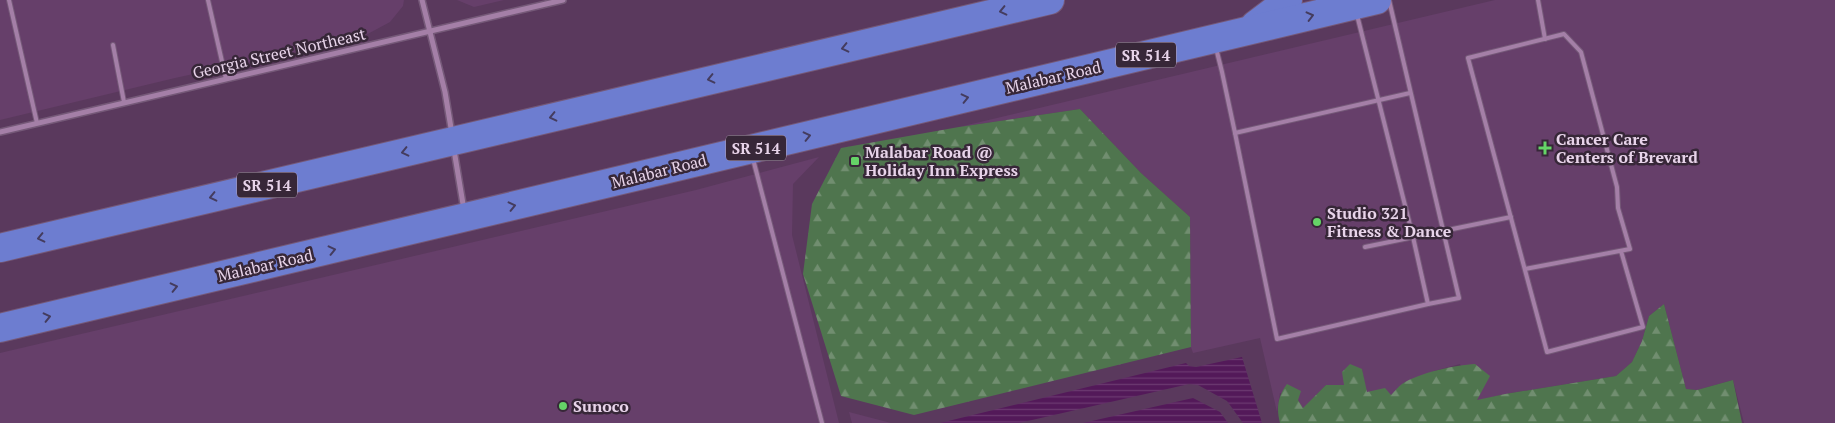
<svg xmlns="http://www.w3.org/2000/svg" width="1835" height="423" font-family="'PT Serif',serif">
<defs>
<pattern id="forest-firs" width="22" height="20" patternUnits="userSpaceOnUse" patternTransform="scale(1.25)"><rect width="22" height="20" fill="#4f754e"/><path d="M5 1l3.5 6h-7zM16 11l3.5 6h-7z" fill="#718e70"/></pattern>
<pattern id="water-rules" width="6" height="5" patternUnits="userSpaceOnUse" patternTransform="scale(1.25)"><rect width="6" height="5" fill="#531959"/><path d="M0 2.5h6" fill="none" stroke="#6c3a71"/></pattern>
</defs>
<rect width="100%" height="100%" fill="#5a395d"/>
<!-- built -->
<g fill="#663f6a">
<path d="M0 0H404L403 6 390 22 362 37 175 78 0 120Z"/>
<path d="M457 0H504L474 7Z"/>
<path d="M1495 0H1835V423H1744L1733 380 1697 390 1686 389 1664 304 1649 316 1642 341 1632 362 1616 376 1505 394 1476 401 1460 364 1434 371 1403 384 1391 396 1366 392 1362 369 1344 386 1326 385 1303 409 1298 400 1280 393 1277 412 1260 338 1193 353 1191 347 1190 217 1141 173 1080 109 959 127Z"/>
<path d="M819 157 793 184 792 235 839 423H0V353L696 190Z"/>
<path d="M849 412 891 423H852Z"/>
</g>
<!-- forest -->
<g fill="url(#forest-firs)">
<path d="M1080 109 1141 173 1190 217 1191 347 914 415 841 396 803 274 812 204 841 148 959 127Z"/>
<path d="M1664 304 1686 389 1697 390 1733 380 1742 423H1280C1276 408 1278 396 1287 384L1301 391 1298 400 1303 408 1326 385H1344L1342 372 1350 364 1362 369 1367 392 1385 388 1391 395C1394 392 1398 387 1402 384 1418 373 1456 365 1475 364L1490 376 1477 400 1505 394 1616 376 1632 362 1642 341 1649 316Z"/>
</g>
<!-- water -->
<g fill="url(#water-rules)">
<path d="M1242 357 1262 423H1243L1227 401 1198 385 1189 384 1019 423H940L1186 363 1189 366 1196 367Z"/>
<path d="M1193 398 1220 412 1228 423H1083Z"/>
</g>
<g fill="none" stroke-linecap="round" stroke-linejoin="round">
<!-- service casing -->
<g stroke="#755978" stroke-width="6">
<g id="service">
<path d="M9 0 37 123"/>
<path d="M208 0 226 79"/>
<path d="M1538 0 1545 39"/>
<path d="M1357 15 1413 237 1428 304 1459 298 1389 0"/>
<path d="M113 45 124 102"/>
<path d="M1216 48 1222 72 1235 133 1410 93"/>
<path d="M1235 133 1277 339 1428 304"/>
<path d="M753 159 822 423"/>
<path d="M1365 247 1511 217"/>
<path d="M1525 269 1630 249 1618 208 1617 187 1581 52 1564 34 1468 58 1547 352 1643 327 1621 251"/>
</g>
</g>
<!-- minor casing -->
<g stroke="#755978" stroke-width="8">
<g id="minor">
<path d="M422 0 445 92 452 134"/>
<path d="M0 132 563 0"/>
<path d="M454 150 464 210"/>
</g>
</g>
<!-- primary casing -->
<g stroke="#755978" stroke-width="30">
<g id="primary">
<path d="M1255 25 1288 0"/>
<path d="M0 248 1050 0"/>
<path d="M0 328 1377 0"/>
</g>
</g>
<!-- service -->
<use href="#service" stroke="#a47fa7" stroke-width="4"/>
<!-- minor -->
<use href="#minor" stroke="#a47fa7" stroke-width="5"/>
<!-- primary -->
<use href="#primary" stroke="#6d7dd0" stroke-width="28"/>
</g>
<!-- one-way arrows -->
<defs><path id="oneway-chevron" d="M-2-3.5L2.5 0L-2 3.5" fill="none" stroke-width="1.6" stroke-linecap="round" stroke-linejoin="round" transform="scale(1.25)"/></defs>
<g stroke="#443c5e">
<use href="#oneway-chevron" transform="translate(1003 11) rotate(167)"/>
<use href="#oneway-chevron" transform="translate(1310 16) rotate(-14)"/>
<use href="#oneway-chevron" transform="translate(845 48) rotate(167)"/>
<use href="#oneway-chevron" transform="translate(711 79) rotate(167)"/>
<use href="#oneway-chevron" transform="translate(965 98) rotate(-13)"/>
<use href="#oneway-chevron" transform="translate(553 117) rotate(167)"/>
<use href="#oneway-chevron" transform="translate(807 136) rotate(-13)"/>
<use href="#oneway-chevron" transform="translate(405 152) rotate(167)"/>
<use href="#oneway-chevron" transform="translate(213 197) rotate(167)"/>
<use href="#oneway-chevron" transform="translate(512 206) rotate(-13)"/>
<use href="#oneway-chevron" transform="translate(41 238) rotate(167)"/>
<use href="#oneway-chevron" transform="translate(332 250) rotate(-13)"/>
<use href="#oneway-chevron" transform="translate(174 287) rotate(-13)"/>
<use href="#oneway-chevron" transform="translate(47 317) rotate(-13)"/>
</g>
<!-- markers -->
<g fill="#65d467" stroke="#372738" stroke-width="2">
<path d="M1542.5 140.5h5v5h5v5h-5v5h-5v-5h-5v-5h5z"/>
<rect x="850" y="156" width="10" height="10" rx="2.5"/>
<circle cx="1317" cy="222" r="5"/>
<circle cx="563" cy="406" r="5"/>
</g>
<g text-anchor="middle" dominant-baseline="central" stroke-width="5" stroke-linejoin="round" paint-order="stroke">
<!-- shield labels -->
<g fill="#372738" stroke="#b3a0b5" stroke-width="1">
<rect x="1116" y="42.5" width="60" height="25" rx="4"/>
<rect x="726" y="135.5" width="60" height="25" rx="4"/>
<rect x="237" y="172.5" width="60" height="25" rx="4"/>
</g>
<g font-size="15" font-weight="bold" fill="#e8d4ea">
<text x="1146" y="55">SR 514</text>
<text x="756" y="148">SR 514</text>
<text x="267" y="185">SR 514</text>
</g>
<!-- street labels -->
<g font-size="16" fill="#e8d4ea" stroke="#372738">
<text transform="translate(279 53) rotate(-13)">Georgia Street Northeast</text>
<text transform="translate(1053 77) rotate(-13)">Malabar Road</text>
<text transform="translate(659 171) rotate(-14)">Malabar Road</text>
<text transform="translate(265 265) rotate(-13)">Malabar Road</text>
</g>
<!-- poi labels -->
<g font-size="16" font-weight="bold" fill="#e8d4ea" stroke="#372738" text-anchor="start">
<text x="1556" y="139">Cancer Care<tspan x="1556" dy="18">Centers of Brevard</tspan></text>
<text x="865" y="152">Malabar Road @<tspan x="865" dy="18">Holiday Inn Express</tspan></text>
<text x="1327" y="213">Studio 321<tspan x="1327" dy="18">Fitness &amp; Dance</tspan></text>
<text x="573" y="406">Sunoco</text>
</g>
</g>
</svg>
